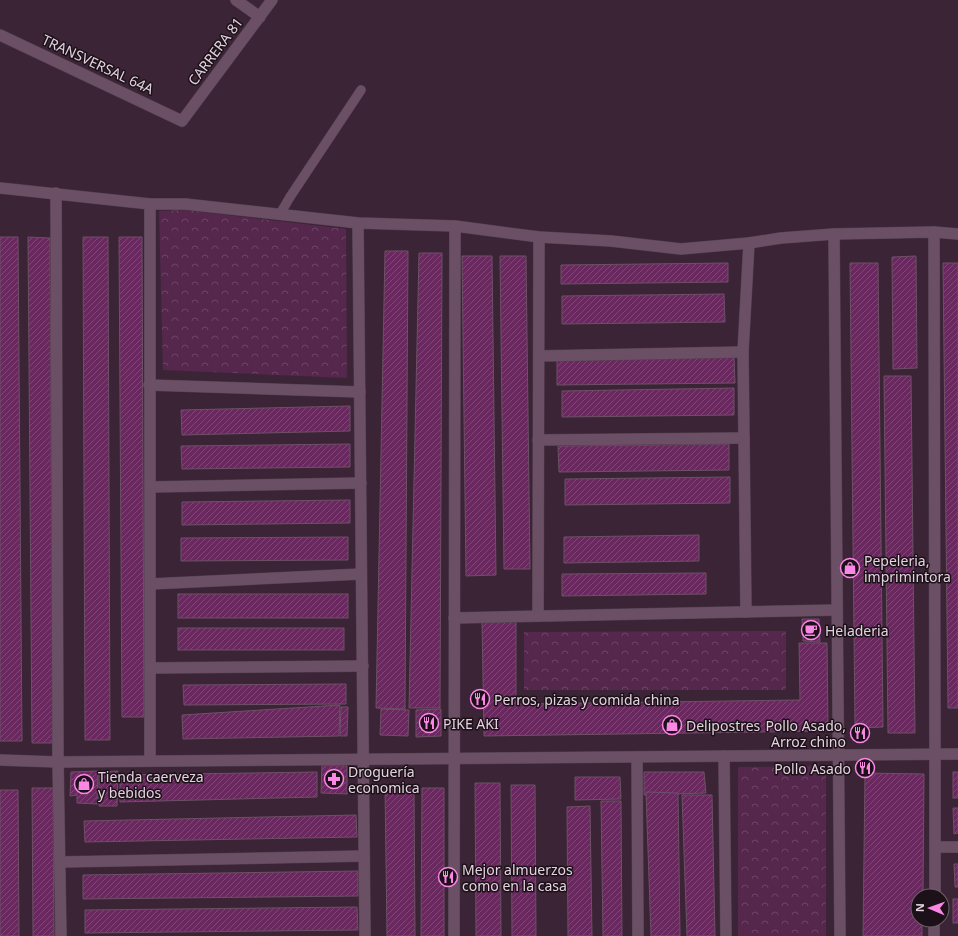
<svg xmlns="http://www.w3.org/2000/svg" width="958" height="936" font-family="'Noto Sans',sans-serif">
<defs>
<pattern id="forest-crowns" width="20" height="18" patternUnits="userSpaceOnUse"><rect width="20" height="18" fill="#55274d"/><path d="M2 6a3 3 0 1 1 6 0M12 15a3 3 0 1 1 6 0" fill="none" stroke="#6d4566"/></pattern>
<pattern id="building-hatch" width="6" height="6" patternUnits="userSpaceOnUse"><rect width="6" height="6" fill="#69295e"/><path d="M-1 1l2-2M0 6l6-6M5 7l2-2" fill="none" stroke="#7e4775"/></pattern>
</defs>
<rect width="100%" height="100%" fill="#3b2436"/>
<!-- forest -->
<g fill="url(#forest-crowns)">
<path d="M185 210 346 229 347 378 163 370 159 211Z"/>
<path d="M786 631V690H524V632Z"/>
<path d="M826 766V936H738V767Z"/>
</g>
<!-- building -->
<g fill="url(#building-hatch)" stroke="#6c5166">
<path d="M0 237H18L22 741H0Z"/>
<path d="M28 237 50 238 53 743H32Z"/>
<path d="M83 237H108L110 740H85Z"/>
<path d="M119 237H142L144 717H122Z"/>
<path d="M385 251H408L405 709 376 708Z"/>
<path d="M419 253H442L440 708H409Z"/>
<path d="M462 256H492L496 575 466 576Z"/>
<path d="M500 256H526L530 569H504Z"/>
<path d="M916 256 917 368 893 369 892 257Z"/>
<path d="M728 263V282L561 284V265Z"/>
<path d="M850 263H878L883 727 855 728Z"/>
<path d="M943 263H958V708H948Z"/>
<path d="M724 294 725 322 562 324V296Z"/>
<path d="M734 357 735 383 557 385V360Z"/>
<path d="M884 376H911L915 733H888Z"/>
<path d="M734 388V415L562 417V391Z"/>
<path d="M350 406V431L182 435 181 410Z"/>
<path d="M350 444V467L182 469 181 446Z"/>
<path d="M729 444V470L559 472 558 446Z"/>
<path d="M730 477V503L565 505V479Z"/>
<path d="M350 500V523L182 525V502Z"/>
<path d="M699 535V561L564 563V537Z"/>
<path d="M348 537V560L181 561V538Z"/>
<path d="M706 573V594L562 596V574Z"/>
<rect x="178" y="594" width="170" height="24"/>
<path d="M802 619H819L820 642 803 641Z"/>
<path d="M516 621V704L800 700 799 643H827L828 731 484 736 482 622Z"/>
<rect x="178" y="628" width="166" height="22"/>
<path d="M346 684V704L184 705 183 685Z"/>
<path d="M340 705 339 736 183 739 182 715Z"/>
<path d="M341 707H348L347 736H340Z"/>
<path d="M381 709 409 710 408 736 380 735Z"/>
<path d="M441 709V736L416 737V710Z"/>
<path d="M322 765 347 766V794L321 793Z"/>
<path d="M98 771 97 804 77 803V795L70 796 71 772Z"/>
<path d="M118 771 117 806H99V772Z"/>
<path d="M317 772V797L120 802V775Z"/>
<path d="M644 772H704L706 793 644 795Z"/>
<rect x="953" y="772" width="5" height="26"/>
<path d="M865 773 924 774 923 896H918V920H922V936H863Z"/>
<path d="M575 777H620L621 799 575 800Z"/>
<path d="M475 783H500L501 936H476Z"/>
<path d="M511 785H535L536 936H512Z"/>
<path d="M385 787H414L415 936H387Z"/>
<path d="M32 788H53L54 936H33Z"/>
<path d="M422 788H444V936H421Z"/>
<path d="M0 790H18L19 936H0Z"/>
<path d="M646 792 678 793 680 936H651Z"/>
<path d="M682 795H712L715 936H687Z"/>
<path d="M601 801H621L622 936H603Z"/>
<path d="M590 806 592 936H568L567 807Z"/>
<path d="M953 808H958V833L954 834Z"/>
<path d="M356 815 357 837 85 842 84 821Z"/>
<path d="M954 864H958V887H955Z"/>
<path d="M358 871V896L83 899V875Z"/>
<rect x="953" y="899" width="5" height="24"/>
<path d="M357 907 358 930 85 933V910Z"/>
</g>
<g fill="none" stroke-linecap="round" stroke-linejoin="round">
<!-- service casing -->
<g stroke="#544050" stroke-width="10">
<path id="service" d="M280 214 290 197 361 90"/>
</g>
<!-- minor casing -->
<g stroke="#544050" stroke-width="12">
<g id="minor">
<path d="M236 0 260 17"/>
<path d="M0 35 182 121 272 0"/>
<path d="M0 188 150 204H185L358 223 455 226 539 237 611 241 681 249 749 243 781 238 834 234 934 232 958 234"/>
<path d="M56 193 58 762 61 936"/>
<path d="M358 223 365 936"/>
<path d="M934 232 935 754V896"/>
<path d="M834 234 840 936"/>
<path d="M539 356 743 352"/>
<path d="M149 385 360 392"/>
<path d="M538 440 744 438"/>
<path d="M150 487 361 483"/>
<path d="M150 584 361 574"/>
<path d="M746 612 743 352 749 243"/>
<path d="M538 616 539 237"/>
<path d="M454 618 837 610"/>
<path d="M150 668 363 666"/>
<path d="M724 756 726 936"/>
<path d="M637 757 638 936"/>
<path d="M0 760 58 762 958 754"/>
<path d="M150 761V204"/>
<path d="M935 847H958"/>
<path d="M60 862 364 856"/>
<path d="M454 936 455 226"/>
<path d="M934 936V920"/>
</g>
</g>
<!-- service -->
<use href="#service" stroke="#6b5065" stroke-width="9"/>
<!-- minor -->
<use href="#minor" stroke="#6b5065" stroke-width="11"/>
</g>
<!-- icons -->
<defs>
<g id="shop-ring" transform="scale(1)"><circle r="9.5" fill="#1c1119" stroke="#fb87e5" stroke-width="1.5"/><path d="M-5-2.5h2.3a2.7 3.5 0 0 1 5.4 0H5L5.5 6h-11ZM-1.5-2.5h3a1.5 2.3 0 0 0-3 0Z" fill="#fb87e5"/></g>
<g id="cafe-ring" transform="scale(1)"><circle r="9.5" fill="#1c1119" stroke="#fb87e5" stroke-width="1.5"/><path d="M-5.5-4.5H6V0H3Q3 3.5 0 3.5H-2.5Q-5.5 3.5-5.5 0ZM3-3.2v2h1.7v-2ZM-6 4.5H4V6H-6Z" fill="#fb87e5"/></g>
<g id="restaurant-ring" transform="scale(1)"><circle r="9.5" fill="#1c1119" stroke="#fb87e5" stroke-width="1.5"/><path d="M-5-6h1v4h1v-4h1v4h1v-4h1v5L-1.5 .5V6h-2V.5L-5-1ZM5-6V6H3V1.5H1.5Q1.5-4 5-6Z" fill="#fb87e5"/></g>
<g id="pharmacy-ring" transform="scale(1)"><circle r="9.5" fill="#1c1119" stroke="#fb87e5" stroke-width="1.5"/><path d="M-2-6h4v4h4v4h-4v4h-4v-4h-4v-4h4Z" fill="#fb87e5"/></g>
</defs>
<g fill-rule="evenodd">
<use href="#shop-ring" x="850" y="568"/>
<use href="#cafe-ring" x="811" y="630"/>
<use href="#restaurant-ring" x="480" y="699"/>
<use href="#restaurant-ring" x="429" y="723"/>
<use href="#shop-ring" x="672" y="725"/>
<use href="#restaurant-ring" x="860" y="733"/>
<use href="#restaurant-ring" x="865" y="768"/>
<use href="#pharmacy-ring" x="334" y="779"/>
<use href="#shop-ring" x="84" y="784"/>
<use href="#restaurant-ring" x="448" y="877"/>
</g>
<g text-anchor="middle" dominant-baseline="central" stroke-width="3" stroke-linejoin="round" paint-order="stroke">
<!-- street labels -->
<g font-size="14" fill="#e3d3df" stroke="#1c1119">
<text transform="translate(215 51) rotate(-53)">CARRERA 81</text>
<text transform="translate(98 64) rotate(25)">TRANSVERSAL 64A</text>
</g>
<!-- poi labels -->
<g font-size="14" fill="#e3d3df" stroke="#1c1119" text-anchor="start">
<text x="864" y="560">Pepeleria,<tspan x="864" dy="16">imprimintora</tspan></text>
<text x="825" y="630">Heladeria</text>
<text x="494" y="699">Perros, pizas y comida china</text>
<text x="443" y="723">PIKE AKI</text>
<text x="686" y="725">Delipostres</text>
<text x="846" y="725" text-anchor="end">Pollo Asado,<tspan x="846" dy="16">Arroz chino</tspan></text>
<text x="851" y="768" text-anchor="end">Pollo Asado</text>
<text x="348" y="771">Droguería<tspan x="348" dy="16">economica</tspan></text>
<text x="98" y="776">Tienda caerveza<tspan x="98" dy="16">y bebidos</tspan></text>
<text x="462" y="869">Mejor almuerzos<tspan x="462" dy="16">como en la casa</tspan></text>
</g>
</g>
<!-- north arrow -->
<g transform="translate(930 908) rotate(272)"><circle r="19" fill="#1c1119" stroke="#6c5f68"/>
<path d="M0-3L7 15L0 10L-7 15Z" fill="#fb87e5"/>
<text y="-6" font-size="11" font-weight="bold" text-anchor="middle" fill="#e3d3df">N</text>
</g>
</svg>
